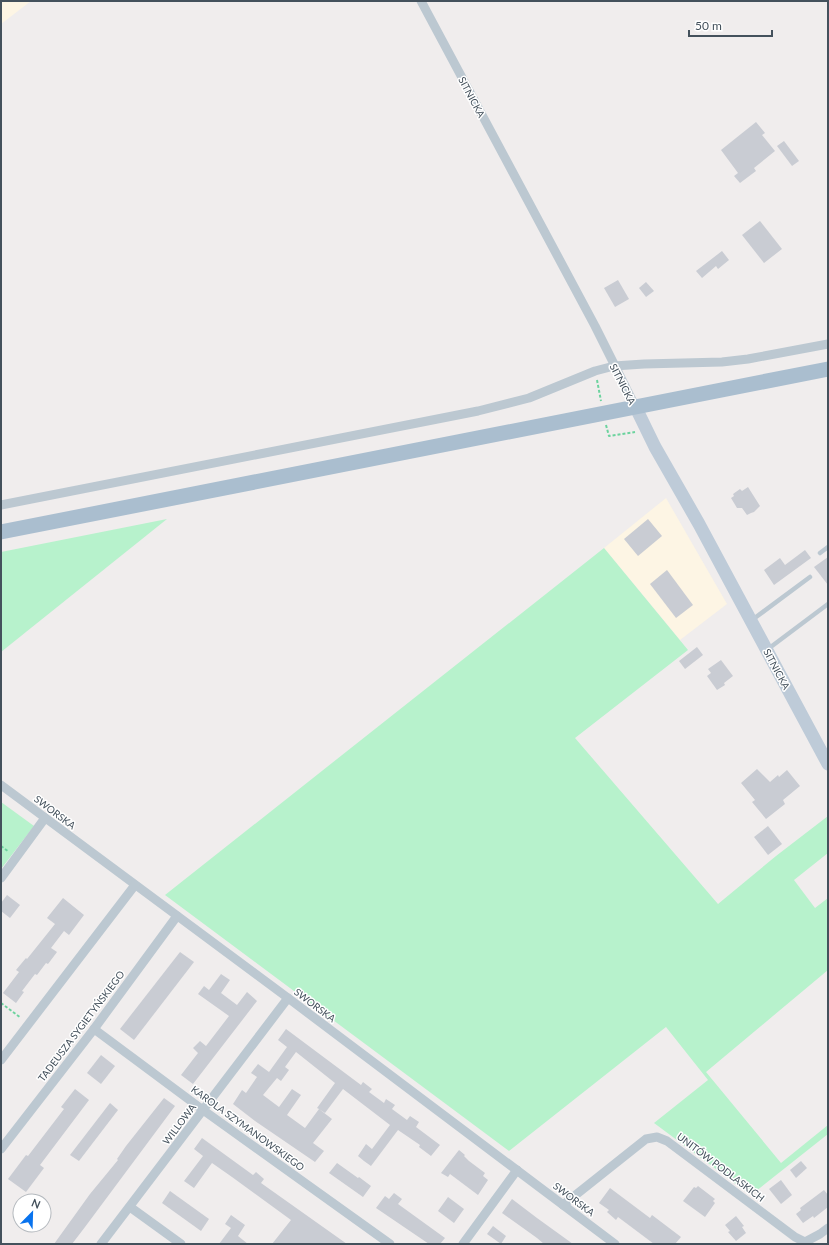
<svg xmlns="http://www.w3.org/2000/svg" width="829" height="1245" font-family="Lato,sans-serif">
<rect width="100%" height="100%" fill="#f0eded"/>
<!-- commercial -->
<g fill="#fdf5e4">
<path d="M1 1H31L1 24Z"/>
<path d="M666 498 727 604 680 640 604 548Z"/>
</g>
<!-- green -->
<g fill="#b7f2cc">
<path d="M167 519 1 652V552Z"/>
<path d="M604 548 688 650 575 738 718 904 776 856 828 816V853L794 880 815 908 828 898V970L706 1072 781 1163 828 1125V1134L751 1195 654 1123 708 1080 666 1027 509 1151 165 895Z"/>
<path d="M1 802 34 826 1 869Z"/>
</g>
<!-- building -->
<g fill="#c9ccd3" fill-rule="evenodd">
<path d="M756 122 765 133 762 135 775 151 754 168 756 171 740 183 734 176 738 173 721 150Z"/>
<path d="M784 141 799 161 792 166 777 146Z"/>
<path d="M760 221 782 249 764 263 742 235Z"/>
<path d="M722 251 729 260 718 269 716 266 702 278 696 271Z"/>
<path d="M618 280 629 299 615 307 604 288Z"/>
<path d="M646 282 654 291 646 297 639 288Z"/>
<path d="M748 487 760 506 754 512 751 513 747 515 742 508H737L731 498 734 496 733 494 740 489 742 491Z"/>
<path d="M648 519 662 536 638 556 624 539Z"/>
<path d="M805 550 811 558 774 585 764 570 780 558 785 565Z"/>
<path d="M828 557V585L814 567Z"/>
<path d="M667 570 693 605 676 618 650 584Z"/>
<path d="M697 647 703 655 685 669 679 661Z"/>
<path d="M721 660 733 676 724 683 725 685 717 690 707 676 711 673 708 669Z"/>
<path d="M757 769 770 782 778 775 779 777 787 770 800 786 783 800 785 804 766 819 752 802 755 800 741 783Z"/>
<path d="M768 826 782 844 768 855 754 837Z"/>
<path d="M7 895 20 905 10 918 1 911V903Z"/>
<path d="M63 898 84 915 69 935 64 931 51 948 57 952 48 964 46 963 37 975 35 974 22 991 24 992 16 1003 3 993 19 972 16 970 26 958 27 959 55 924 47 918Z"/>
<path d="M180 952 194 962 134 1040 120 1029Z"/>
<path d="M221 974 230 980 221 993 237 1005 247 992 257 1001 193 1084 181 1075 198 1053 193 1048 200 1041 206 1046 229 1016 198 994 204 986 209 990Z"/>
<path d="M286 1029 361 1085 363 1082 372 1089 369 1092 384 1103 386 1099 395 1105 392 1109 407 1120 410 1116 419 1122 416 1127 440 1145 431 1156 419 1147 420 1145 398 1130 371 1166 364 1161 358 1156 366 1144 372 1149 390 1125 343 1089 325 1113 319 1109 332 1119 313 1143 324 1151 315 1162 255 1121 233 1104 242 1090 246 1093 257 1077 251 1073 258 1064 269 1072 287 1047 278 1040ZM296 1052 335 1083 317 1108 319 1109 305 1128 287 1115 301 1095 292 1089 279 1107 263 1095 277 1078 281 1081 289 1070 285 1067Z"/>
<path d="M101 1055 115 1066 101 1084 87 1073Z"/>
<path d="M75 1089 89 1100 40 1165 44 1168 26 1192 8 1179 26 1155 28 1156 64 1109 61 1107Z"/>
<path d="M164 1098 175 1106 85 1227 72 1244H54L90 1194 118 1160 117 1159 126 1146Z"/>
<path d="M110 1103 118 1110 79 1161 70 1155Z"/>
<path d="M202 1138 253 1175 256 1172 264 1179 261 1183 347 1244H272L291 1220 232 1177 212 1163 194 1188 184 1181 203 1156 194 1149Z"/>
<path d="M459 1150 465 1155 464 1156 469 1161 485 1173 483 1176 488 1180 478 1195 450 1174 448 1177 441 1173Z"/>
<path d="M801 1161 807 1168 796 1178 790 1170Z"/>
<path d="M337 1163 358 1178 359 1177 371 1186 363 1197 329 1173Z"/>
<path d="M781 1180 792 1195 781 1204 769 1189Z"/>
<path d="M698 1186 715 1199 713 1201 715 1203 705 1217 683 1201 694 1187 696 1188Z"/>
<path d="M610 1188 650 1218 652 1215 681 1237 675 1244H654L618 1217 616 1220 607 1212 609 1210 599 1203Z"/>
<path d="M824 1190 828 1195V1207L814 1218 813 1216 803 1223 796 1214 801 1210 800 1208Z"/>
<path d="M170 1191 209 1219 201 1231 162 1203Z"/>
<path d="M394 1193 402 1199 398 1204 445 1238 440 1244H429L376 1208 385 1196 389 1199Z"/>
<path d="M448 1197 464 1209 454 1223 438 1211Z"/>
<path d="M512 1199 537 1218 573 1244H544L537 1238 502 1213Z"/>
<path d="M231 1215 245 1225 238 1236 248 1244H219L231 1228 225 1224Z"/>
<path d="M736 1216 744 1226 742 1227 746 1233 736 1241 728 1232 730 1231 725 1225Z"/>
<path d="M493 1226 506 1236 501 1244 487 1234Z"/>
</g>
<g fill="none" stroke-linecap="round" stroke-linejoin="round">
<!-- path -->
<g stroke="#6cd39e" stroke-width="2" stroke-dasharray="3 2" stroke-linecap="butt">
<path d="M597 380 601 401"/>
<path d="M606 425 609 436 635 432"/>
<path d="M1 846 9 852"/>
<path d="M1 1003 21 1018"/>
</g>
<!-- lane -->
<g stroke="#bcc8d1" stroke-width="4.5">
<path d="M820 553 828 547"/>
<path d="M752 620 810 577"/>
<path d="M768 649 828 604"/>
</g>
<!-- street -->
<g stroke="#bcc8d1" stroke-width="9">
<path d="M421 1 595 326 636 408"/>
<path d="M1 505 478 411 529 398 595 371 614 366 644 364 722 362 748 359 828 344"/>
<path d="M1 785 288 998 615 1244"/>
<path d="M1 878 45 818"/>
<path d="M94 1029 203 1110 390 1244"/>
<path d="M1 1060 135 885"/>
<path d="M1 1149 94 1029 177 916"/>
<path d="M563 1205 646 1139 657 1137 667 1141 795 1237 805 1242 820 1234 828 1228"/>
<path d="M130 1207 181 1244"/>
<path d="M101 1244 288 998"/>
<path d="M463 1244 517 1170"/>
</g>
<!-- secondary -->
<path stroke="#becbd8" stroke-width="13" d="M636 408 655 447 699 524 828 764"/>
<!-- primary -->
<path stroke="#aabecf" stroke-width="15" d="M1 532 828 369"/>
</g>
<g text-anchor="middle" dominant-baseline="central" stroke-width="3" stroke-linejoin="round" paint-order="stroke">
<!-- street labels -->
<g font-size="10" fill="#44515c" stroke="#fff">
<text transform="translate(472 97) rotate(62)">SITNICKA</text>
<text transform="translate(623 384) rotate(63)">SITNICKA</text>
<text transform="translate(777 669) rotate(62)">SITNICKA</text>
<text transform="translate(55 812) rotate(37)">SWORSKA</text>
<text transform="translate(315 1005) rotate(37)">SWORSKA</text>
<text transform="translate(81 1026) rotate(-53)">TADEUSZA SYGIETYŃSKIEGO</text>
<text transform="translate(179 1124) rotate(-53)">WILLOWA</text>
<text transform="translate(248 1128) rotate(36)">KAROLA SZYMANOWSKIEGO</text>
<text transform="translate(721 1167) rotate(37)">UNITÓW PODLASKICH</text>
<text transform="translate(574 1199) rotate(37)">SWORSKA</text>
</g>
</g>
<!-- border -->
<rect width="829" height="1245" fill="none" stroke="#44515c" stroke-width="4"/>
<!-- north arrow -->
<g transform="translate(32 1213) rotate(23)"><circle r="19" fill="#ffffff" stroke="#b4b9be"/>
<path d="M0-3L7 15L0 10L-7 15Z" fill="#0973ee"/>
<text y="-6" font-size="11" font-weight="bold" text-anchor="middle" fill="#44515c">N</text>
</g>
<!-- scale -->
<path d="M689 30v6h83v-6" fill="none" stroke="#44515c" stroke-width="2"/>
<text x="695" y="30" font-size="12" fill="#44515c" stroke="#ffffff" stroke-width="3" paint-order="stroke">50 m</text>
</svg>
